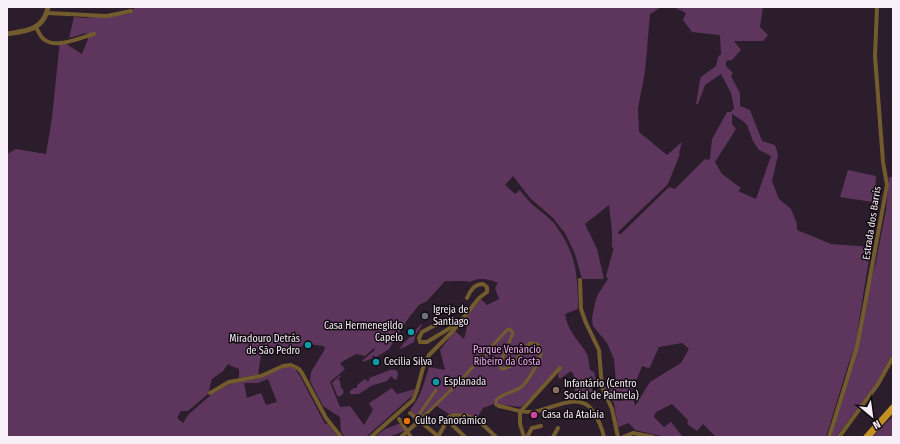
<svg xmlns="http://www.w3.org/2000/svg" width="900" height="444" font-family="'Fira Sans Condensed',sans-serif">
<rect width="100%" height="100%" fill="#2b1d2b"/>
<!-- green -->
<g fill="#5e365d" fill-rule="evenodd">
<path d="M135 7H661L650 14 645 72 638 108 639 132 667 155 682 142 679 153 680 154 668 184 619 231 618 234H621L669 187 675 189 705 159 707 160 710 159 712 139 727 112H731L734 108 731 93 721 74 705 85 698 104H696L700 80 701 77 716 66 718 57 721 54 720 36 719 35 692 32 683 20 686 13 674 7H763L760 27 768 35 763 41H734L741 50 732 60 726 61V66L733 73 731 76 740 93V106L750 110 762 141 775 145 778 155 772 181 779 199 791 209 797 224V230L831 244 871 247 857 333 876 261 886 210 889 177H893V352L878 381 836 437H831L853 349 826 437H716L703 424 697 431 687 424 688 420 672 404 656 412 654 417 664 427 671 422 682 436 681 437H665L635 430 629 423 618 427 614 403 604 387 616 383 614 359 607 343 593 326 592 318 595 303 598 294 608 279 606 276 614 247 612 248V232L609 205 585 224 597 249 604 279H582L575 254 565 233 552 217 531 199 513 176 505 185 515 194 520 190C529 204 542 211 553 222 556 225 558 229 560 232 577 257 578 280 578 309L565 314C567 331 579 340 587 354 589 359 589 365 590 370L594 372 596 380 590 381 593 392 575 391 574 375 571 371 560 379 558 376 560 369 521 407 494 404 483 408 477 418 467 414H449L435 405 419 419 410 410C421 397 424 383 429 367L445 370 440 350 455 331 464 339 467 327 461 323 481 299 487 305 499 299 495 288 498 283C488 279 480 277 470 282 462 280 454 282 445 281L427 301 419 305 407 320 389 349 380 355 378 354 379 356 375 357 374 355 372 356 373 358 363 362V360L375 350 374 348 365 356 356 354 340 363 345 369 330 382 340 407 350 406 364 425 373 410 369 403 392 388 397 394 415 389 412 396 366 437H345L341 432 340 417 323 406 310 381 311 372 325 349 324 346 306 344 293 351 278 345 261 355 258 375 239 378V369L229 365V363L223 371 212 379 208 394 188 411H181L177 418 183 423 189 414 212 394 232 383 258 379 288 366 295 369 300 376 325 424 327 423 338 437H7V154L16 149 46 154 52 118 60 40 82 54 88 39 86 33 69 38 74 17 85 18 129 14ZM732 114 743 121 747 125 753 141 759 150 771 156 756 199 738 191 741 188 722 174 715 162 736 129 732 124ZM682 343 689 349 681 363 650 382 635 406 630 381 637 379 642 366 648 368 650 367 659 347ZM268 379 277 402 266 405 261 393 247 398 244 383H258Z"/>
<path d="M848 170 876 176 875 195H882L879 203 840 197Z"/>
<path d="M421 324 422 325 415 336 414 342 403 348 399 349Z"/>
<path d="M390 370H396L398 373 397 379 395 380 391 376 387 381 371 386 359 394H350V391L354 388H357V385L365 379 367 381 370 380 369 378Z"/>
<path d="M340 375 341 376 338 379 340 381 341 388H342L344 392 342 395 338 397 332 383Z"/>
<path d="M893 417V437H872L890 419Z"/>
<path d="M401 423 407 430 389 437H375L385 429Z"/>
</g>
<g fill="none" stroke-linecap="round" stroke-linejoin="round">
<!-- pedestrian -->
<g stroke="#725b2d" stroke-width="3">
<path d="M419 421 459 382 507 330 510 329 513 333 500 364 501 369C514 370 521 349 530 343L537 344C539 347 541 349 541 353 541 360 527 383 521 387 513 393 503 393 496 400V405L499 406"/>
<path d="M419 421 420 413 436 390"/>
</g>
<!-- minor -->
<g stroke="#725b2d" stroke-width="4">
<path d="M47 13 107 16 131 11"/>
<path d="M36 27C38 31 41 38 45 40 57 49 82 37 94 34"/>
<path d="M580 280 581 309 586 323 599 350 602 387 612 409 618 437"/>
<path d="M439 323 422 332 419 338 420 342H427L455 325"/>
<path d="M210 393 229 382 261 376 283 366 291 365 299 369 302 373 326 418 341 437"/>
<path d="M499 406C511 408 521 413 533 412 551 410 579 390 593 411 598 419 602 428 604 437"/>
<path d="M520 412 560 368"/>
<path d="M520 412V424L524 437"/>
<path d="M410 413 439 437"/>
<path d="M399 419 411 437"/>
<path d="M447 420 465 437"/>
<path d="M371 437 413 400 417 390 423 368 429 355 453 331 479 298 487 292V287L483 284C474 284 470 291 467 298"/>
<path d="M401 437 419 421"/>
<path d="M438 437 449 417 455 415 468 416 478 420 496 437"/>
<path d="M527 437 532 428 541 426"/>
<path d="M553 437 558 428"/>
<path d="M623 437 633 433 653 437"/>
<path d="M829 437 857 347 887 185 883 162 875 56 877 7"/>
<path d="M839 437 878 384 893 357"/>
</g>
<!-- tertiary -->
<path stroke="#725b2d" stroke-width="5" d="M7 34C26 31 44 30 48 7"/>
<!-- primary -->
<path stroke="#c29122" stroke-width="7" d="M867 437 893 408"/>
</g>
<!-- markers -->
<circle fill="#6b7280" stroke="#100a10" stroke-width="1.5" cx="425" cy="316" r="4"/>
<g fill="#0f9aa8" stroke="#100a10" stroke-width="1.5">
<circle cx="411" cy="332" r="4"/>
<circle cx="308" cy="345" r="4"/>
<circle cx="376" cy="362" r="4"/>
<circle cx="436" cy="382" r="4"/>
</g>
<circle fill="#8d6e63" stroke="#100a10" stroke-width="1.5" cx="556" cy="390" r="4"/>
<circle fill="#d1479c" stroke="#100a10" stroke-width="1.5" cx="534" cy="415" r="4"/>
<circle fill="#e8710a" stroke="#100a10" stroke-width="1.5" cx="407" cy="421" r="4"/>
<g text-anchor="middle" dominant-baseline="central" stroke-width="3" stroke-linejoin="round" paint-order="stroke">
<!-- street labels -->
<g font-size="10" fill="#f9eff8" stroke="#100a10">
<text transform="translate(872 223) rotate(-81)">Estrada dos Barris</text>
</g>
<!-- poi labels -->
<g font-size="10" fill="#f9eff8" stroke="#100a10" text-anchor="start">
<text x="433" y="310">Igreja de<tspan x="433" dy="12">Santiago</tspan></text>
<text x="403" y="326" text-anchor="end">Casa Hermenegildo<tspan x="403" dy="12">Capelo</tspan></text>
<text x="300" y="339" text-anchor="end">Miradouro Detrás<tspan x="300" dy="12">de São Pedro</tspan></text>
<text x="384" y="362">Cecilia Silva</text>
<text x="444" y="382">Esplanada</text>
<text x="564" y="384">Infantário (Centro<tspan x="564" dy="12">Social de Palmela)</tspan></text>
<text x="542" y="415">Casa da Atalaia</text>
<text x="415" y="421">Culto Panorâmico</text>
</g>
<!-- park labels -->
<g font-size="10" fill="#f6acf2" stroke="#100a10">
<text x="507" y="350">Parque Venâncio<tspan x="507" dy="12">Ribeiro da Costa</tspan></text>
</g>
</g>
<!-- border -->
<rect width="900" height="444" fill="none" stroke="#f9eff8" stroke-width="16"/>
<!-- north arrow -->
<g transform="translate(872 416) rotate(151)" stroke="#100a10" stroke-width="3" paint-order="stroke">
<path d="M0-3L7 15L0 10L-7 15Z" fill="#f9eff8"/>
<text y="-6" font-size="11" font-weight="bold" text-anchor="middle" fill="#f9eff8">N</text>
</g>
</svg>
